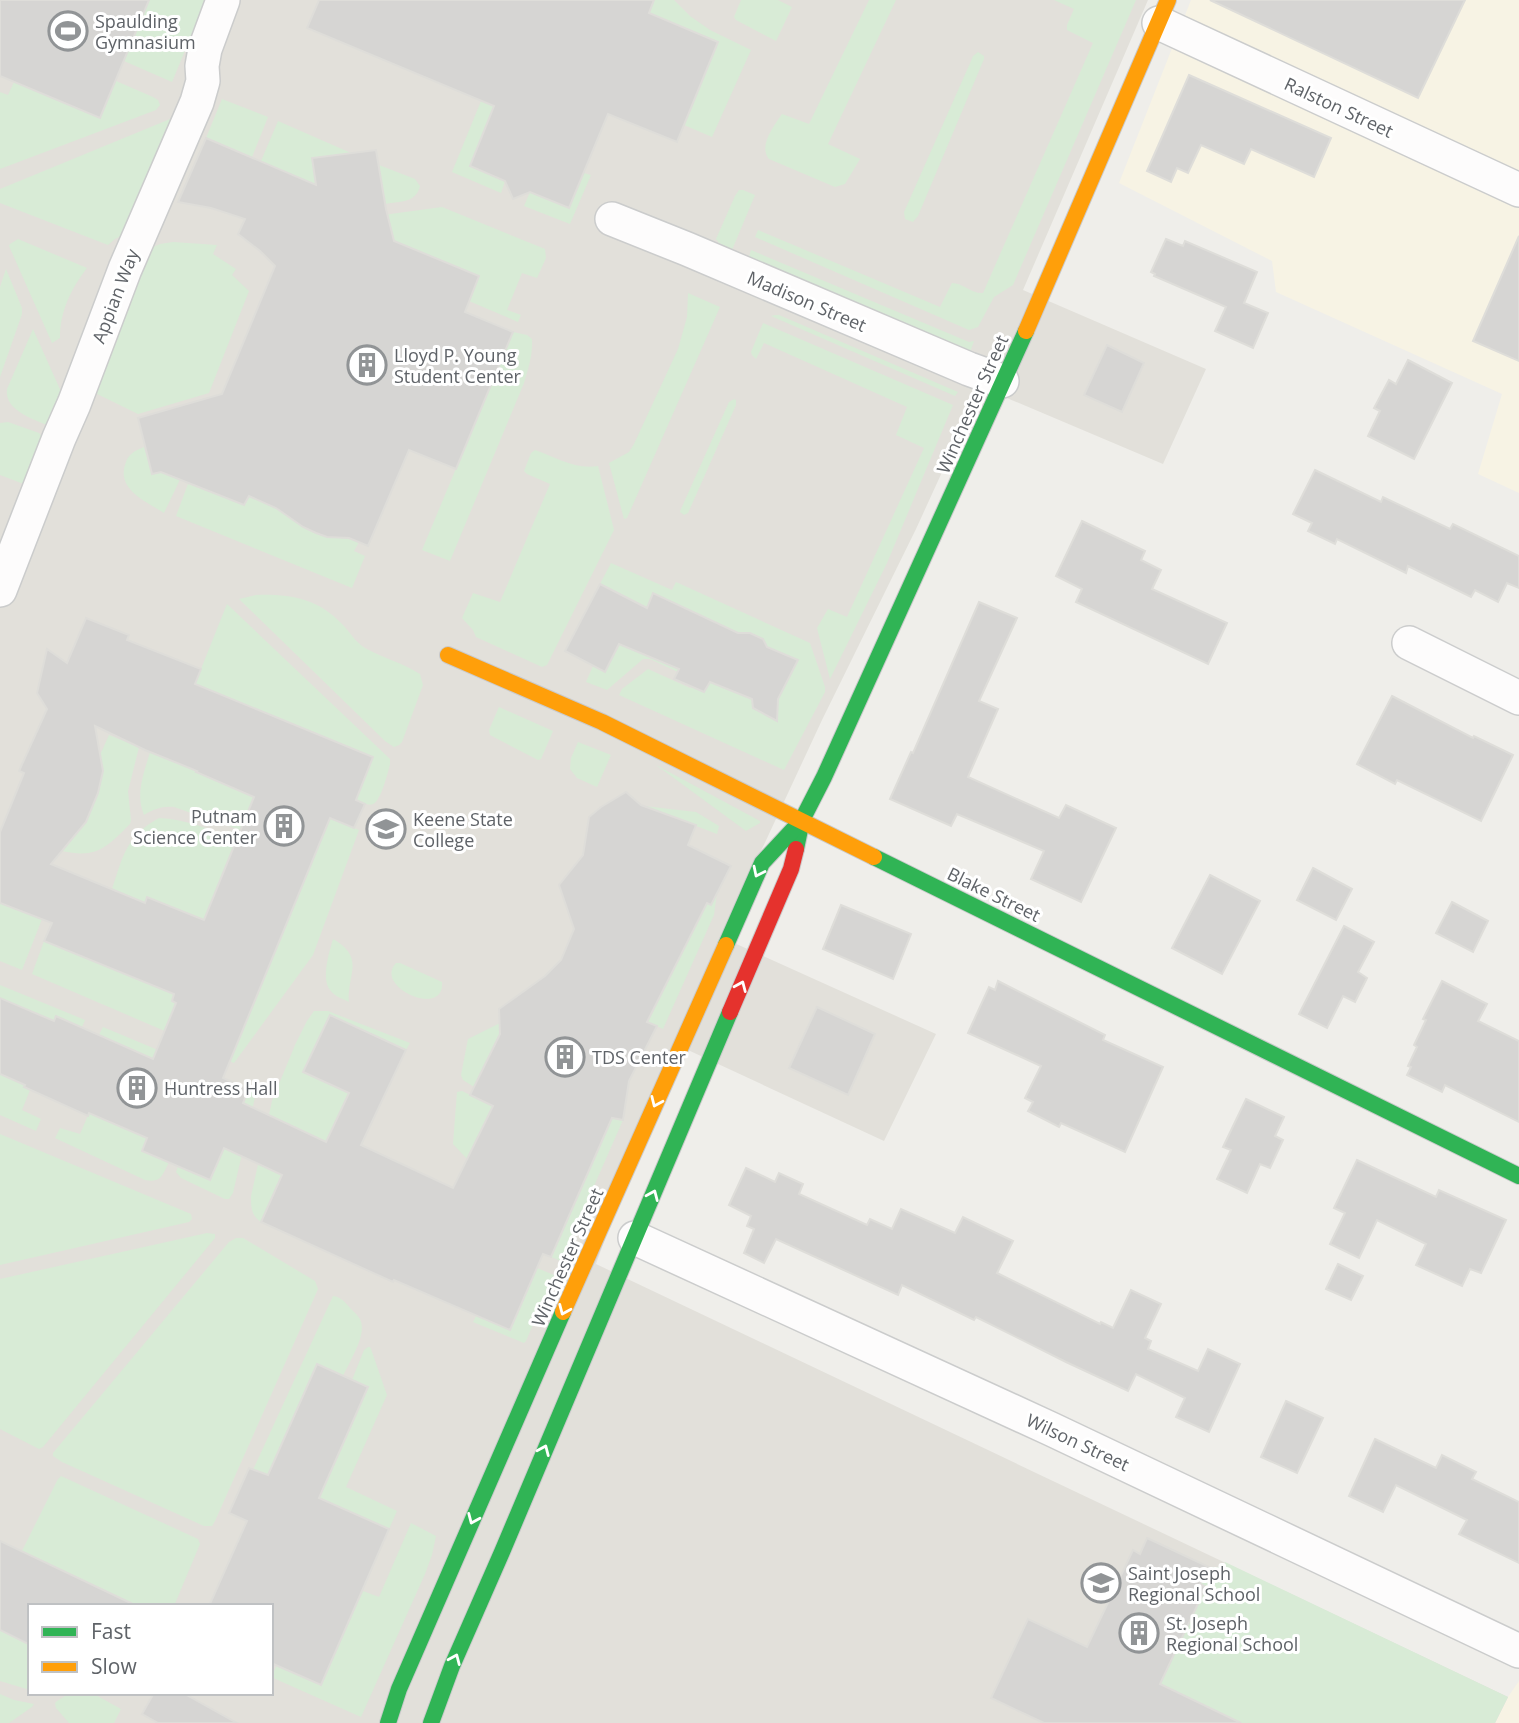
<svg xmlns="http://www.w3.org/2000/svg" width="1519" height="1723" font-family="'Open Sans',sans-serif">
<rect width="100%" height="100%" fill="#efeeea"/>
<!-- commercial -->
<g fill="#f7f3e4">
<path d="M1191 0H1519V493L1478 474 1502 394 1276 292 1272 261 1119 183Z"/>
<path d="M1519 1681V1723H1495L1508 1697Z"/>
</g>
<!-- education -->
<path fill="#e2e0da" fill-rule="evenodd" d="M0 0H1148L1023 290 1206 369 1163 464 981 387 916 529 822 720 721 937 936 1034 884 1141 675 1044 596 1264 1508 1697 1495 1723H0ZM30 1606H271V1693H30Z"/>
<!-- green -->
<g fill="#d8ebd6">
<path d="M149 0H206L172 82 124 61Z"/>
<path d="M654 0H674L690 16 710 30 751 50 712 137 684 125 718 42 649 13Z"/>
<path d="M741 0H778L792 7 776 41 736 20 734 17Z"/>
<path d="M869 0H896L828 144 860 159 845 184 835 187 769 159C758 146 774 126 782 114L809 124Z"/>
<path d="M1054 0H1136L1013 285 994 297 978 327 969 330 755 237 758 230 940 307 952 283C963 283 972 294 983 293L1093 43 1067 30V25L1074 9Z"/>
<path d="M978 52 984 56V59L918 216 913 222 905 219 904 212 971 61 973 56Z"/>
<path d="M116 81 153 97 158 100 160 105 156 110 0 169V92L8 95 14 82 99 118Z"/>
<path d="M222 99 268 117 252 157 206 138Z"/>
<path d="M481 101 494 106 470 166 505 181 501 193 452 172Z"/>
<path d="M175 117 134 230 115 239 108 245 0 203V189Z"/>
<path d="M278 121 351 153 313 158 317 201 257 194 268 165 261 161Z"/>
<path d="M379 165 415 179 420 186C416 203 401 201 385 204Z"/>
<path d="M584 173 591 175 570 224 524 206 530 192 569 208Z"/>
<path d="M739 190H743L755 195 732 250 719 243 716 239 735 196Z"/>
<path d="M442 207 545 249 546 258 537 278 522 273 507 310 521 315 518 322 469 301 478 276 360 227 361 218Z"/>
<path d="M18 239 87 268C71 289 60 311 60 338L52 343 9 246 10 244Z"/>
<path d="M173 242 217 245 213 254 236 269 232 275 249 291 209 393 138 414 89 390 146 250 160 244Z"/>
<path d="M751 250 969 342 974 341 969 355 748 260Z"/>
<path d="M6 269 22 308V314L0 377V287Z"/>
<path d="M688 293 720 307 627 518 624 519 609 463 629 452 634 444 678 349 687 317Z"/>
<path d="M775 315H779L958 392 955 396 771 316Z"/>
<path d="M763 323 953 405 887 563 830 679 817 628 828 609 847 617 924 448 896 435 907 407 764 343 756 359 752 355 751 352Z"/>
<path d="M33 329 63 396 54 428C37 420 4 412 7 389Z"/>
<path d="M513 332 527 335 532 339C533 355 528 369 524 383L450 561 422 550Z"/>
<path d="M734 399 736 400V405L688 513 684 515 680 512 681 509 729 402Z"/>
<path d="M8 422 39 433 45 441 29 486 0 475V423Z"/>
<path d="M144 447 152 474 186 467 164 513C147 502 117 490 125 465 128 454 134 451 144 447Z"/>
<path d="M535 450C556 457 575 470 598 466L614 530 547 665 542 667 476 637 473 630 462 618 473 593 500 602 550 484 527 474 524 471 531 453Z"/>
<path d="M188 484 244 505 249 496C259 500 269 504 279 510 291 517 302 528 316 533 330 539 345 536 359 542L354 551 365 556 352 588 176 516Z"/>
<path d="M611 563 672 590 676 582 810 643 825 687V692L784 770 619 695 622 689 648 669 690 688 692 686 704 692 710 682 752 699 753 707 765 715 771 713 778 706 777 697 786 673 791 674 798 661 767 647 763 639 750 633H738L653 593 629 648 679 668 678 672 650 659H643L607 690 586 682 593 666 606 671 640 605 600 584Z"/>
<path d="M256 595C290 594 317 598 342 624 350 632 355 642 365 648 383 658 403 663 420 674L423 685 402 742 399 745 394 747 385 741 239 599Z"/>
<path d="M227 604 390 759V764C388 772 381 801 373 804 368 806 361 802 356 800L373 757 195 684Z"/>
<path d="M499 707 553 731 541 759 538 760 490 735 489 730Z"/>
<path d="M109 735 139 747 128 791 131 820 130 824C107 847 97 859 62 851L86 822 98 793 103 771 100 755Z"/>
<path d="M578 742 611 755 597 787 577 778 570 769 571 758Z"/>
<path d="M150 752 169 760 198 767 197 772 231 787 263 793 253 818 246 815 240 830 174 807C162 806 154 809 144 815 135 794 144 773 150 752Z"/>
<path d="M656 765 760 821V823L746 831Z"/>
<path d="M644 806 696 812 719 826 717 834Z"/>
<path d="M159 818C186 819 211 830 236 839L232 849 237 851 205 927 180 910 148 897 145 903 112 889C123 856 126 836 159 818Z"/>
<path d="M330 818 359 830 313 955 234 1063 192 1045 240 1037Z"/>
<path d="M717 892 714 915 663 1029 648 1022 707 903 711 905Z"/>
<path d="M0 903 42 919 22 970 0 961Z"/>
<path d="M333 939C366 958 347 974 349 1002 343 999 334 996 330 990 321 978 329 953 333 939Z"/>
<path d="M44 941 174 994 172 1001 176 1003 166 1026 183 1033 181 1038 32 974Z"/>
<path d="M396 963H400L442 982C445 1019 373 987 396 963Z"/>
<path d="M0 985 85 1020 82 1027 57 1016 54 1021 0 998Z"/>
<path d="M314 1011H328L338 1015 410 1043 406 1050 330 1015 303 1072 349 1093 338 1118 367 1133 357 1157 267 1168 282 1175 261 1222C251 1215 251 1207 251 1196L272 1101 295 1045 307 1021Z"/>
<path d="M500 1023V1034L474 1087 463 1080 461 1075 468 1039Z"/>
<path d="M103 1027 203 1069 197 1082 99 1035Z"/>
<path d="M0 1074 25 1085V1087L30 1090 22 1110 41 1119 36 1131 0 1115Z"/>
<path d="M250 1089 256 1093 233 1193 229 1199H225L181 1178 176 1172 178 1166 210 1180Z"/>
<path d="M462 1091 493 1106 467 1159 453 1144 457 1092Z"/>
<path d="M89 1113 147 1138 142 1151 169 1162C162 1176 161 1183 145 1180L55 1138 60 1128 80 1134Z"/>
<path d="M612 1118 623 1120 561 1261 551 1257Z"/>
<path d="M0 1134 191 1214 192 1219 189 1222 0 1265Z"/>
<path d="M207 1233 215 1234V1238L43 1447 39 1449 0 1429V1279Z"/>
<path d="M236 1238H243L315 1281 318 1289 215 1521 212 1526H204L62 1462 53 1456V1453L229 1242Z"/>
<path d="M537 1268 554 1275 526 1341 524 1343 473 1322 476 1316 510 1330Z"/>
<path d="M333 1296C341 1297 345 1302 351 1309 355 1313 360 1317 361 1322 366 1336 349 1363 343 1376L317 1365 268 1476 253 1470Z"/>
<path d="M368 1347H370L371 1349 387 1395 346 1487 397 1511 389 1529 319 1498 352 1380 364 1350Z"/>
<path d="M61 1476 198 1539 200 1544 174 1606H119L122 1599 22 1551 58 1479Z"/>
<path d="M411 1523 436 1536 432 1555 425 1574 361 1717 271 1677 277 1665 321 1684 363 1591 379 1597Z"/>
<path d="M1225 1562 1508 1697 1495 1723H1213L1218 1712 1160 1684 1206 1587 1200 1584 1209 1567H1223Z"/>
<path d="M0 1630 30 1645V1690L0 1681Z"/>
<path d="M70 1693H92L121 1709 114 1723H69L56 1708 55 1703 57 1701Z"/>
<path d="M0 1694 14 1700 34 1704 32 1707 9 1723H0Z"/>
</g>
<!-- building -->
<g fill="#d6d5d3" stroke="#deddd9" stroke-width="2" fill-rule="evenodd">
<path d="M0 0H149L100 118 0 76Z"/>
<path d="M319 0H654L649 13 718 42 677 142 608 114 569 208 530 192 513 199 505 181 470 166 494 106 307 28Z"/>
<path d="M1210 0H1465L1418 98Z"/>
<path d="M1189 75 1331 138 1314 177 1251 149 1244 164 1201 145 1188 173 1177 168 1171 182 1147 171Z"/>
<path d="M206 138 316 185 312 158 376 150 386 209 394 241 479 276 465 312 513 332 456 469 409 450 368 546 349 538 327 537 316 533 303 527 276 508 249 496 244 505 161 472 152 474 138 418 222 394 275 266 260 251 238 234 245 219 211 208 178 202Z"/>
<path d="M1519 236V361L1473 341Z"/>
<path d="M1166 239 1183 246 1185 241 1257 272 1244 303 1268 313 1253 348 1215 331 1226 307 1154 276 1155 274 1151 272Z"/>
<path d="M1107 345 1144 363 1122 412 1084 395Z"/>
<path d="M1408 360 1452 383 1414 459 1368 436 1380 411 1374 408 1389 380 1396 384Z"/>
<path d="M1315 470 1381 502 1383 497 1450 529 1453 524 1519 556V588L1507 583 1498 602 1475 590 1471 597 1408 566 1406 573 1337 539 1335 544 1308 531 1312 523 1293 514Z"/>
<path d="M1082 521 1145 551 1141 560 1161 570 1152 589 1227 623 1208 664 1076 602 1082 589 1056 576Z"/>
<path d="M600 584 647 608 653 593 738 633H750L763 639 767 647 798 660 778 699 777 721 753 708 752 699 710 682 704 692 674 679 679 669 619 644 605 672 565 651Z"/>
<path d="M979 602 1017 618 979 701 998 709 968 777 1059 818 1066 805 1116 828 1081 902 1031 879 1044 851 957 814 951 826 890 799 911 752 913 753Z"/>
<path d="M86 618 129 635 127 640 201 669 195 684 373 757 356 800 365 804 354 828 330 818 223 1078 249 1089 243 1103 326 1142 349 1093 303 1072 330 1015 406 1050 361 1145 453 1188 493 1106 470 1095 500 1034 499 1009 545 976 561 960 574 929 559 885 583 855 589 817 601 807 626 792 641 805 696 825 688 845 731 866 711 905 707 903 647 1022 657 1026 629 1081 623 1120 612 1118 551 1257 543 1254 510 1330 394 1280 393 1282 261 1222 282 1175 224 1148 210 1180 142 1151 147 1138 89 1113 88 1116 24 1087 25 1085 0 1074V998L54 1021 56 1016 153 1059 176 1003 172 1001 174 994 44 941 52 923 0 903V832L24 773 19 771 47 709 37 693 47 649 67 663ZM95 726 145 750 197 771 196 772 254 797 204 920 147 897 145 903 51 864 86 822 98 793 103 771Z"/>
<path d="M1392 696 1473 738 1474 736 1513 755 1481 821 1397 780 1395 784 1357 764Z"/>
<path d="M1313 868 1352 889 1336 920 1297 900Z"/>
<path d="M1210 875 1260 901 1222 974 1172 948Z"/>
<path d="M1452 902 1488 921 1473 952 1436 933Z"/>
<path d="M841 905 911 934 893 979 823 949Z"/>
<path d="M1344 926 1374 942 1358 972 1367 978 1355 1002 1343 996 1327 1028 1299 1014Z"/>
<path d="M998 981 1105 1035 1103 1040 1163 1067 1125 1152 1061 1123 1059 1127 1028 1111 1033 1102 1025 1098 1041 1066 968 1033 989 987 995 990Z"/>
<path d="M1442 981 1487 1004 1478 1021 1519 1041V1122L1445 1085 1442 1092 1407 1075 1411 1067 1408 1066 1417 1047 1414 1045 1426 1020 1423 1019Z"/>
<path d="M817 1007 875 1034 848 1095 789 1068Z"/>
<path d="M1246 1099 1284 1117 1275 1136 1283 1140 1270 1168 1260 1164 1247 1193 1217 1179 1231 1150 1223 1147Z"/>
<path d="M1357 1160 1436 1197 1439 1190 1506 1220 1481 1273 1470 1269 1462 1286 1416 1265 1426 1244 1377 1220 1359 1258 1330 1244 1345 1213 1334 1208Z"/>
<path d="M746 1168 775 1182 779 1173 803 1184 799 1194 867 1225 870 1219 892 1229 901 1209 955 1233 963 1217 1013 1241 997 1273 1100 1324 1101 1322 1113 1328 1131 1290 1161 1304 1145 1338 1151 1341 1148 1349 1198 1371 1208 1349 1240 1364 1209 1432 1176 1417 1185 1398 1136 1374 1128 1391 1066 1362 976 1317 974 1320 902 1285 898 1295 776 1239 764 1263 744 1253 754 1229 747 1226 751 1216 729 1205Z"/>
<path d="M1338 1264 1363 1276 1351 1300 1326 1289Z"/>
<path d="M317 1364 368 1387 319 1498 389 1529 321 1685 271 1663V1606H209L247 1521 229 1513 249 1468 268 1475Z"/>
<path d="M1286 1401 1323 1418 1297 1473 1261 1457Z"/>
<path d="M1375 1439 1436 1468 1442 1455 1476 1472 1472 1479 1519 1502V1563L1459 1534 1467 1520 1396 1485 1383 1512 1349 1496Z"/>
<path d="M1147 1538 1209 1567 1200 1584 1206 1587 1160 1684 1241 1723H1044L991 1698 1028 1619 1087 1647 1133 1550 1140 1554Z"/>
<path d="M0 1541 137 1606H30V1645L0 1630Z"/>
<path d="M154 1693H183L237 1723H158L142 1714Z"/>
</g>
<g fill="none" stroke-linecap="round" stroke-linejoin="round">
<!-- street casing -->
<g stroke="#cbcccc" stroke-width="36">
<g id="street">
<path d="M1159 23 1519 190"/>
<path d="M612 219 687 249 969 369 1002 381"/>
<path d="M0 590 59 438 74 404 125 269 197 102 203 81 202 66 205 49 223 0"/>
<path d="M1409 643 1519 698"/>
<path d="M635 1238 1051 1429 1519 1651"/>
</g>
</g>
<!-- fast casing -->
<g stroke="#cacacb" stroke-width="18">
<g id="fast">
<path d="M796 849 802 820 824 777 1026 331"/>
<path d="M874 857 1519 1176"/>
<path d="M726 945 762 863 802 820"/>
<path d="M388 1723 399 1689 563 1312"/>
<path d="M431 1723 452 1666 502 1552 730 1012"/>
</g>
</g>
<!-- slow casing -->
<g stroke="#cacacb" stroke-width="18">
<g id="slow">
<path d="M1026 331 1168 0"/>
<path d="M448 655 602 722 874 857"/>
<path d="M563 1312 726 945"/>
</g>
</g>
<!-- jam casing -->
<g stroke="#cacacb" stroke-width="18">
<path id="jam" d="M730 1012 791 869 796 849"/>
</g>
<!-- street -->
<use href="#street" stroke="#fdfcfc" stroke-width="33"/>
<!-- fast -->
<use href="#fast" stroke="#30b455" stroke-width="16"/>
<!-- slow -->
<use href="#slow" stroke="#ff9f0a" stroke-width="16"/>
<!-- jam -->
<use href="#jam" stroke="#e5322d" stroke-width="16"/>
</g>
<!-- one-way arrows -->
<defs><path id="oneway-chevron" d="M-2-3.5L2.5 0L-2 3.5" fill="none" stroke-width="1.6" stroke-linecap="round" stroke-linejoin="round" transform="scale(1.75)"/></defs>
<g stroke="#fff">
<use href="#oneway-chevron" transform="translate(758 872) rotate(116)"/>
<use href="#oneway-chevron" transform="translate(741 986) rotate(-67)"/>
<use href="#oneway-chevron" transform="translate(656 1102) rotate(114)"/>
<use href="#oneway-chevron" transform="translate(653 1195) rotate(-67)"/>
<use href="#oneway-chevron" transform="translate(564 1310) rotate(113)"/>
<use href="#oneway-chevron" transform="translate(544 1450) rotate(-67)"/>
<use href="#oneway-chevron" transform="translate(473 1519) rotate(113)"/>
<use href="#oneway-chevron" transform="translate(455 1659) rotate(-67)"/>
</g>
<!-- icons -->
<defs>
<g id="stadium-ring" transform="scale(2.0125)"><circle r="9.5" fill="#fff" stroke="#919496" stroke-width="1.5"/><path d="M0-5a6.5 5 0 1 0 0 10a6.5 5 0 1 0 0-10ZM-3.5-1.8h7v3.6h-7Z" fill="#919496"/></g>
<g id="building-ring" transform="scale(2.0125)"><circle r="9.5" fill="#fff" stroke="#919496" stroke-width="1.5"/><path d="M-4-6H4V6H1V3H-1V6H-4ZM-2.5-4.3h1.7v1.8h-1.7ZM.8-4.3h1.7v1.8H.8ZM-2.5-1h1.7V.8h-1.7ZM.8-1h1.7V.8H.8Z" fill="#919496"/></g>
<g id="university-ring" transform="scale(2.0125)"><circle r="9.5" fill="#fff" stroke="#919496" stroke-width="1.5"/><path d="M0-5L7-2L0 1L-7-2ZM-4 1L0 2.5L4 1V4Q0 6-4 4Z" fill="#919496"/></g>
<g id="school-ring" transform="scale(2.0125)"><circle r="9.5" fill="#fff" stroke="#919496" stroke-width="1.5"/><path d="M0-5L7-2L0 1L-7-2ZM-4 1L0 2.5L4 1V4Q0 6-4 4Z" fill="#919496"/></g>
</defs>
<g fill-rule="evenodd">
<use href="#stadium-ring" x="68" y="31"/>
<use href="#building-ring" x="367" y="365"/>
<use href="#building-ring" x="284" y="826"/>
<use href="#university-ring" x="386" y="829"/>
<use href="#building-ring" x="565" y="1057"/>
<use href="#building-ring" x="137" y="1088"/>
<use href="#school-ring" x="1101" y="1583"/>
<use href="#building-ring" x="1139" y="1633"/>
</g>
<g text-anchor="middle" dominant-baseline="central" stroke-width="6" stroke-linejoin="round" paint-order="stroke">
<!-- poi labels -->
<g font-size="18" fill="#5f6368" stroke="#fff" text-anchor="start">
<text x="95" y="21">Spaulding<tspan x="95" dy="21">Gymnasium</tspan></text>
<text x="394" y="355">Lloyd P. Young<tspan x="394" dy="21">Student Center</tspan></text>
<text x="257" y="816" text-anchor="end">Putnam<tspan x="257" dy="21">Science Center</tspan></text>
<text x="413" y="819">Keene State<tspan x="413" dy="21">College</tspan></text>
<text x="592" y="1057">TDS Center</text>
<text x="164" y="1088">Huntress Hall</text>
<text x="1128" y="1573">Saint Joseph<tspan x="1128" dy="21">Regional School</tspan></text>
<text x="1166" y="1623">St. Joseph<tspan x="1166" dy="21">Regional School</tspan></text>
</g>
<!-- street labels -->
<g font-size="18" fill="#5f6368" stroke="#fff">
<text transform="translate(1339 107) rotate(25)">Ralston Street</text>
<text transform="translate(115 296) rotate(-69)">Appian Way</text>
<text transform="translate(807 301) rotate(23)">Madison Street</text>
<text transform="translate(972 404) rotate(-66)">Winchester Street</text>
<text transform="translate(994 894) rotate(26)">Blake Street</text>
<text transform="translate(567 1257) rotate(-66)">Winchester Street</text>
<text transform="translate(1078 1442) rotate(25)">Wilson Street</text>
</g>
</g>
<!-- legend -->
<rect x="28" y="1604" width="245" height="91" fill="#ffffff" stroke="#bfc1c3" stroke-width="2"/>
<rect x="42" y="1627" width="35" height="10" fill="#30b455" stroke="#bfc1c3" stroke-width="2"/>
<text x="91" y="1639" font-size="21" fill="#5f6368">Fast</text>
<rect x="42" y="1662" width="35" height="10" fill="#ff9f0a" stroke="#bfc1c3" stroke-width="2"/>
<text x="91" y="1674" font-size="21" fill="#5f6368">Slow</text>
</svg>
